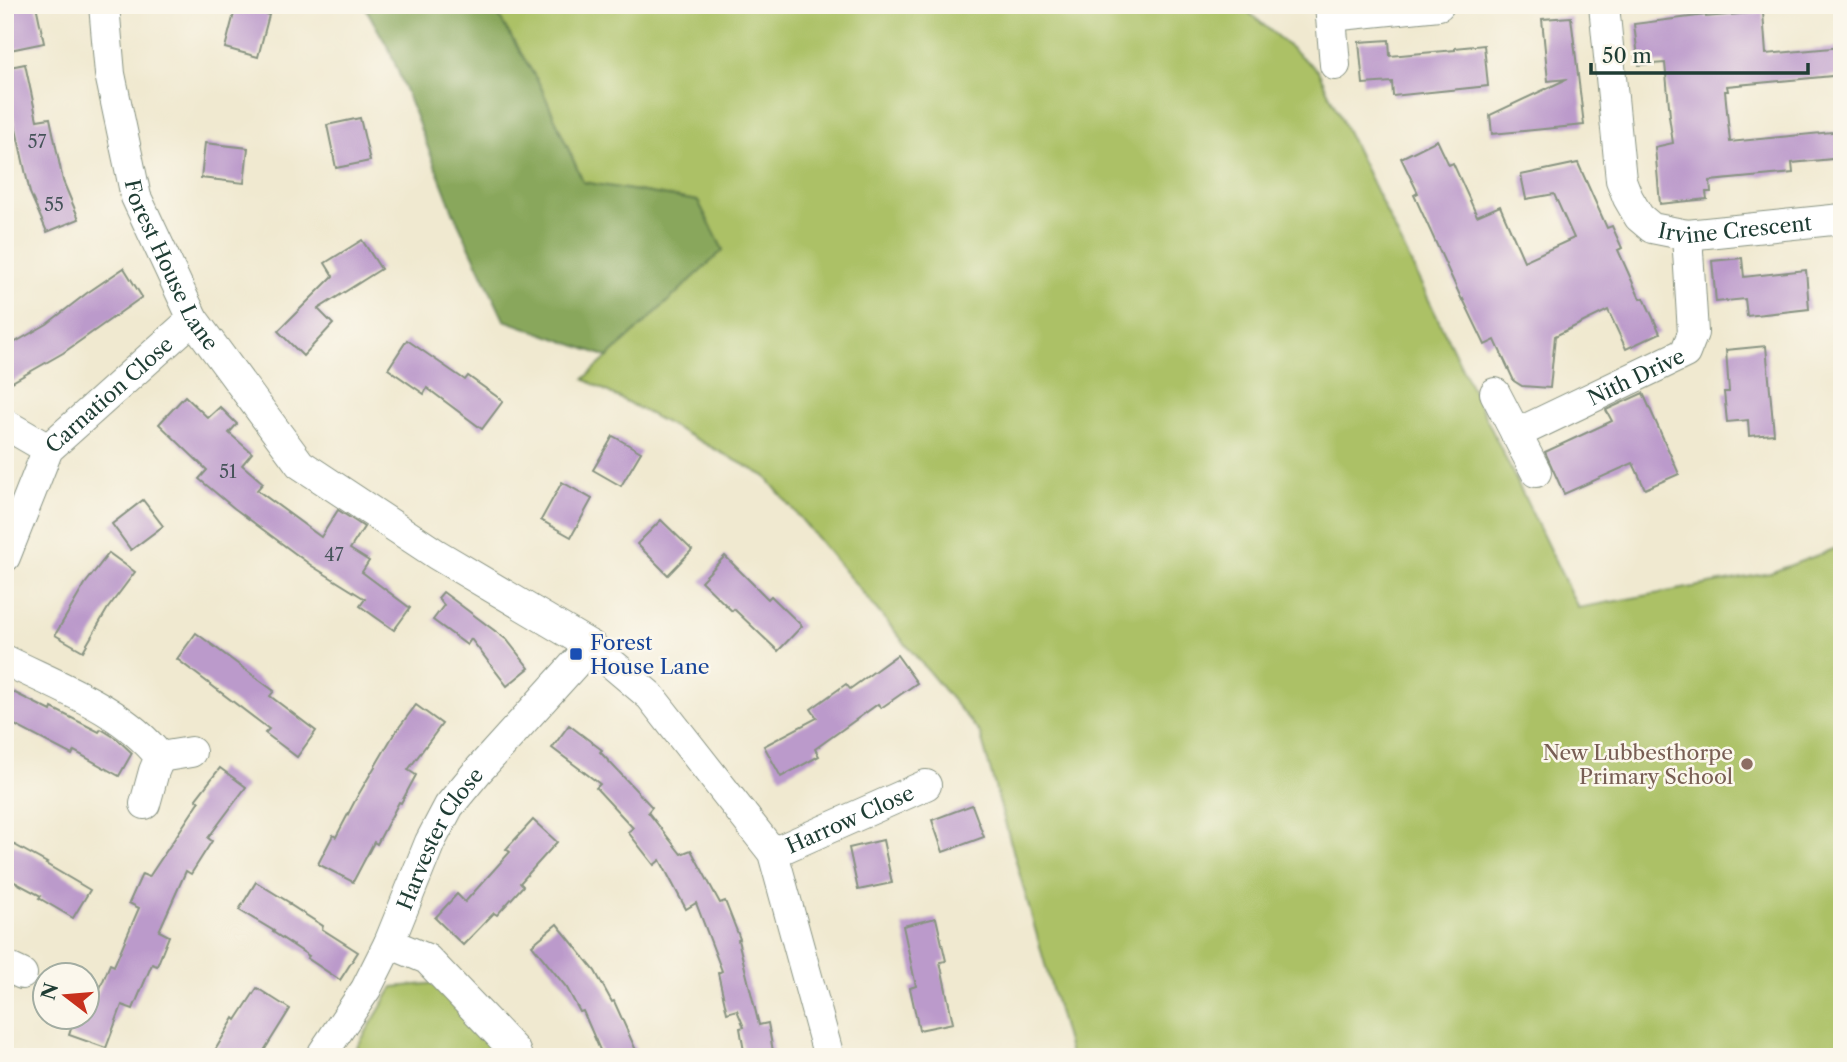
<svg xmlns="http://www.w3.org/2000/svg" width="1847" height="1062" font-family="'Libre Caslon Text',serif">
<rect width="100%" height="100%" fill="#fbf7ec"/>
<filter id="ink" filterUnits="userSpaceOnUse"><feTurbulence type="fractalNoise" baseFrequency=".0143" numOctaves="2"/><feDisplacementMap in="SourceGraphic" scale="14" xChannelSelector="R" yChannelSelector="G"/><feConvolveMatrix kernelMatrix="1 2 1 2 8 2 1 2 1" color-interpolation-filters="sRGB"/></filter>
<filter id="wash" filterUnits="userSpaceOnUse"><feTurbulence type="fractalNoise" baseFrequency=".00686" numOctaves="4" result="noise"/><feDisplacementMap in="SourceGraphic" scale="28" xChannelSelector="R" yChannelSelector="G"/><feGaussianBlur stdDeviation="1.57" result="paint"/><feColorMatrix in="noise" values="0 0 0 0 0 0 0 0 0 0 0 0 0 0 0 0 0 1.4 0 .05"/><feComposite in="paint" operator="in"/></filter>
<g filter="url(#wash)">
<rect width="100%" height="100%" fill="#f0e9d0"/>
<!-- green -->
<g fill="#acc166" stroke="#667f4d" stroke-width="2">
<path d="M492 5H1240L1318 71 1578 608 1770 573 1842 546V1057H1071L980 733 765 476 584 379 723 250 698 201 583 182 540 85Z"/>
<path d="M438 983 501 1057H351L393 987Z"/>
</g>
<!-- forest -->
<path fill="#89a75b" stroke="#547248" stroke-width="2" d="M364 5H492L540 85 583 182 698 201 723 250 608 357 504 320 454 214 390 51Z"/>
<g id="blocks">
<!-- building -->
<g fill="#bb9acb">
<path d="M5 5H36L44 43 10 50 5 29Z"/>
<path d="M236 6 269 15 258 57 225 48Z"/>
<path d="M1763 12 1766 54 1842 47V75L1727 86 1728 91H1725L1730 142 1842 131V158L1792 163 1793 173 1710 181 1711 192H1706L1707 199 1660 204 1655 147 1673 143 1669 116H1670L1665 63 1639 65 1634 24 1706 15V17Z"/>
<path d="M1571 17 1584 125 1492 134 1490 115 1567 79 1548 81 1542 19Z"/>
<path d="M1389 40 1390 56 1455 50V48L1484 45 1488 86 1393 96 1392 82 1363 84 1359 42Z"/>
<path d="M25 64 37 120 50 118 63 181 79 219 47 232 30 193 12 111 5 112V68Z"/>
<path d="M360 118 370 161 336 168 327 125Z"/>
<path d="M1437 140 1449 165 1453 163 1477 216 1500 206 1524 261 1574 238 1554 194 1526 199 1521 175 1578 163 1607 228 1612 226 1622 248 1618 250 1640 299 1644 298 1660 333 1626 349 1608 310 1555 336 1550 388 1522 386 1514 381 1495 340 1485 345 1463 299 1462 300 1414 195 1418 193 1401 158Z"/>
<path d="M205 143 248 148 244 183 201 178Z"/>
<path d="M362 240 381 269 318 309 333 324 303 356 278 331 333 276 325 263Z"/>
<path d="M1742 258 1744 277 1806 270 1809 309 1747 316 1745 299 1716 302 1712 261Z"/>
<path d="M124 268 142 297 63 353 5 386V348L47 324 87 293Z"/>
<path d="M407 340 465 380 468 376 503 401 482 429 427 388 424 394 388 369Z"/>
<path d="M1766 346 1774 434 1749 436 1748 420 1727 422 1724 392H1729L1726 350Z"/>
<path d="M1643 393 1679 474 1645 489 1633 463 1564 494 1545 452 1612 421 1606 410Z"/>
<path d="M185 396 208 418 220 407 237 424 229 433 252 453 242 465 263 483 257 490 321 537 338 510 364 527 350 549 369 561 362 572 410 608 394 630 360 606 365 599 312 566 234 508 199 479 207 470 159 424Z"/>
<path d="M613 436 641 452 621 486 593 470Z"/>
<path d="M562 482 592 499 571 537 541 520Z"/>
<path d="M143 500 163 526 131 550 112 524Z"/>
<path d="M661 520 692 550 668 575 637 544Z"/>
<path d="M109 553 135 572 108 608 83 651 55 635 85 584Z"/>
<path d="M725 556 768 599 771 596 802 626 778 651 734 609 732 611 701 581Z"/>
<path d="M443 592 507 640 529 668 507 686 471 639 467 645 433 620 444 605 438 598Z"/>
<path d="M196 633 274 691 270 696 316 731 297 757 265 733 269 729 177 659Z"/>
<path d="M897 655 917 683 881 708 878 704 815 749 819 756 781 777 764 746 817 718 811 709 846 684 850 689Z"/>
<path d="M5 688 51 711 52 708 99 732 101 729 117 739 132 753 119 776 74 751 72 755 5 720Z"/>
<path d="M416 705 442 724 408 770 416 775 401 803 399 802 377 844 374 842 353 882 318 864 333 835 336 837 357 797 394 734Z"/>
<path d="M569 725 602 750 600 752 652 807 648 812 681 854 691 850 720 903 725 901 740 939 738 940 759 1025 768 1023 774 1057H745L740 1028 744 1027 737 1010 727 1013 718 973 722 971 696 903 686 909 660 860 654 865 628 832 633 828 596 788 600 784 552 748Z"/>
<path d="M220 768 246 787 208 838 212 841 191 874 186 871 159 931 169 936 157 966 152 964 133 1009 122 1005 106 1048 69 1035 75 1017H88L110 964 114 966 139 908 129 903 142 874 149 877 199 802 196 799Z"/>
<path d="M972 805 984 837 943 852 932 820Z"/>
<path d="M533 820 557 842 520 883 523 886 497 915 494 913 463 945 435 918 457 894 465 902 510 852 506 849Z"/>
<path d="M883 840 892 883 858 890 849 848Z"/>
<path d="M13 844 47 863 46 864 90 890 73 918 39 898 41 896 5 877V857Z"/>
<path d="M256 882 290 903 289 904 323 926 322 929 358 952 340 980 307 958 309 956 273 932 274 931 239 910Z"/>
<path d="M936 918 946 961 940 962 953 1023 919 1030 910 988 916 986 903 926Z"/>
<path d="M557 924 595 971 612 1002 614 1001 639 1057H603L583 1011 580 1012 567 988 532 945Z"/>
<path d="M257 988 290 1009 260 1057H211L234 1018 236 1020Z"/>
</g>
</g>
</g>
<g filter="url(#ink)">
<use href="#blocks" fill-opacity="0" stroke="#889382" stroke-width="2"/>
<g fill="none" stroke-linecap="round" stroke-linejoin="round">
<!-- minor casing -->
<g stroke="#889382" stroke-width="32">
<g id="minor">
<path id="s1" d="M104 5 110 74 136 197 193 319 300 464 436 554 591 646 650 696 773 853 829 1057"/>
<path d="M1330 5 1335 65"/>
<path id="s2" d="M1604 5 1621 180 1628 198 1639 217 1652 228 1687 235 1842 219"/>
<path d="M1331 16 1439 5"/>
<path d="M1495 393 1536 472"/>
<path d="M5 424 48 449"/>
<path id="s3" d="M1516 434 1685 353 1693 333 1687 235"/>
<path id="s4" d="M5 557 48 449 193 319"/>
<path d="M5 660C59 687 122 709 160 757L154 771 145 804"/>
<path d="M160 757 191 752"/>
<path id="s5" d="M773 853 926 785"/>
<path d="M389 943 427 959 515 1051 517 1057"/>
<path d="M5 966 22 974"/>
<path id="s6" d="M323 1053 366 989 389 943 430 842 449 806 477 772 591 646"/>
</g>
</g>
<!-- minor -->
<use href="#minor" stroke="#fff" stroke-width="30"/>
</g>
</g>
<!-- markers -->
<rect fill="#1a4fb4" stroke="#fbf7ec" stroke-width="2.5" x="569" y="647" width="14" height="14" rx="3.5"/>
<circle fill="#8d6e63" stroke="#fbf7ec" stroke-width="2.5" cx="1747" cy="764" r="7"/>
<g text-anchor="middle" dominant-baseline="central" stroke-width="5" stroke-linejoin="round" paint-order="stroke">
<!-- number labels -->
<g font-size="18" fill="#46545a">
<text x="37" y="142">57</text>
<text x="54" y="205">55</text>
<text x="228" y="472">51</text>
<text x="334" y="555">47</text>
</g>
<!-- street labels -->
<g font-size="21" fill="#1f3d34" stroke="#fbf7ec">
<text stroke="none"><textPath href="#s2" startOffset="318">Irvine Crescent</textPath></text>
<text stroke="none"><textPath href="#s1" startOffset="271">Forest House Lane</textPath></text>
<text stroke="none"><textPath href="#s3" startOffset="133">Nith Drive</textPath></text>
<text stroke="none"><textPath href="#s4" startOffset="198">Carnation Close</textPath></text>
<text stroke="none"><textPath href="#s5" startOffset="84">Harrow Close</textPath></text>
<text stroke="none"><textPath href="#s6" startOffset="245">Harvester Close</textPath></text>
</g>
<!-- transit labels -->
<g font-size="21" fill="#164399" stroke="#fbf7ec" text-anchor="start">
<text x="590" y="642">Forest<tspan x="590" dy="24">House Lane</tspan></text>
</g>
<!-- education labels -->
<g font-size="21" fill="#785e54" stroke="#fbf7ec" text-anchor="end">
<text x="1733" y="752">New Lubbesthorpe<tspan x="1733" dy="24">Primary School</tspan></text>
</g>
</g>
<!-- margin -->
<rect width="1847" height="1062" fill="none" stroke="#fbf7ec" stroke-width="28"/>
<!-- north arrow -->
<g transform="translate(66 996) rotate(286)"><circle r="33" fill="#fbf7ec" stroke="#a3ada2" stroke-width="2"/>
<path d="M0-5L12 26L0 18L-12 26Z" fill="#c8321e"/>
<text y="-10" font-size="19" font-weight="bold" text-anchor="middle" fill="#1f3d34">N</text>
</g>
<!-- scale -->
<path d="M1591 63v10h217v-10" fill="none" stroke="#1f3d34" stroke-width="3.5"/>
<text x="1602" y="63" font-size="21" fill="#1f3d34" stroke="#fbf7ec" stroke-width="5" paint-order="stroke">50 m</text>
</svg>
